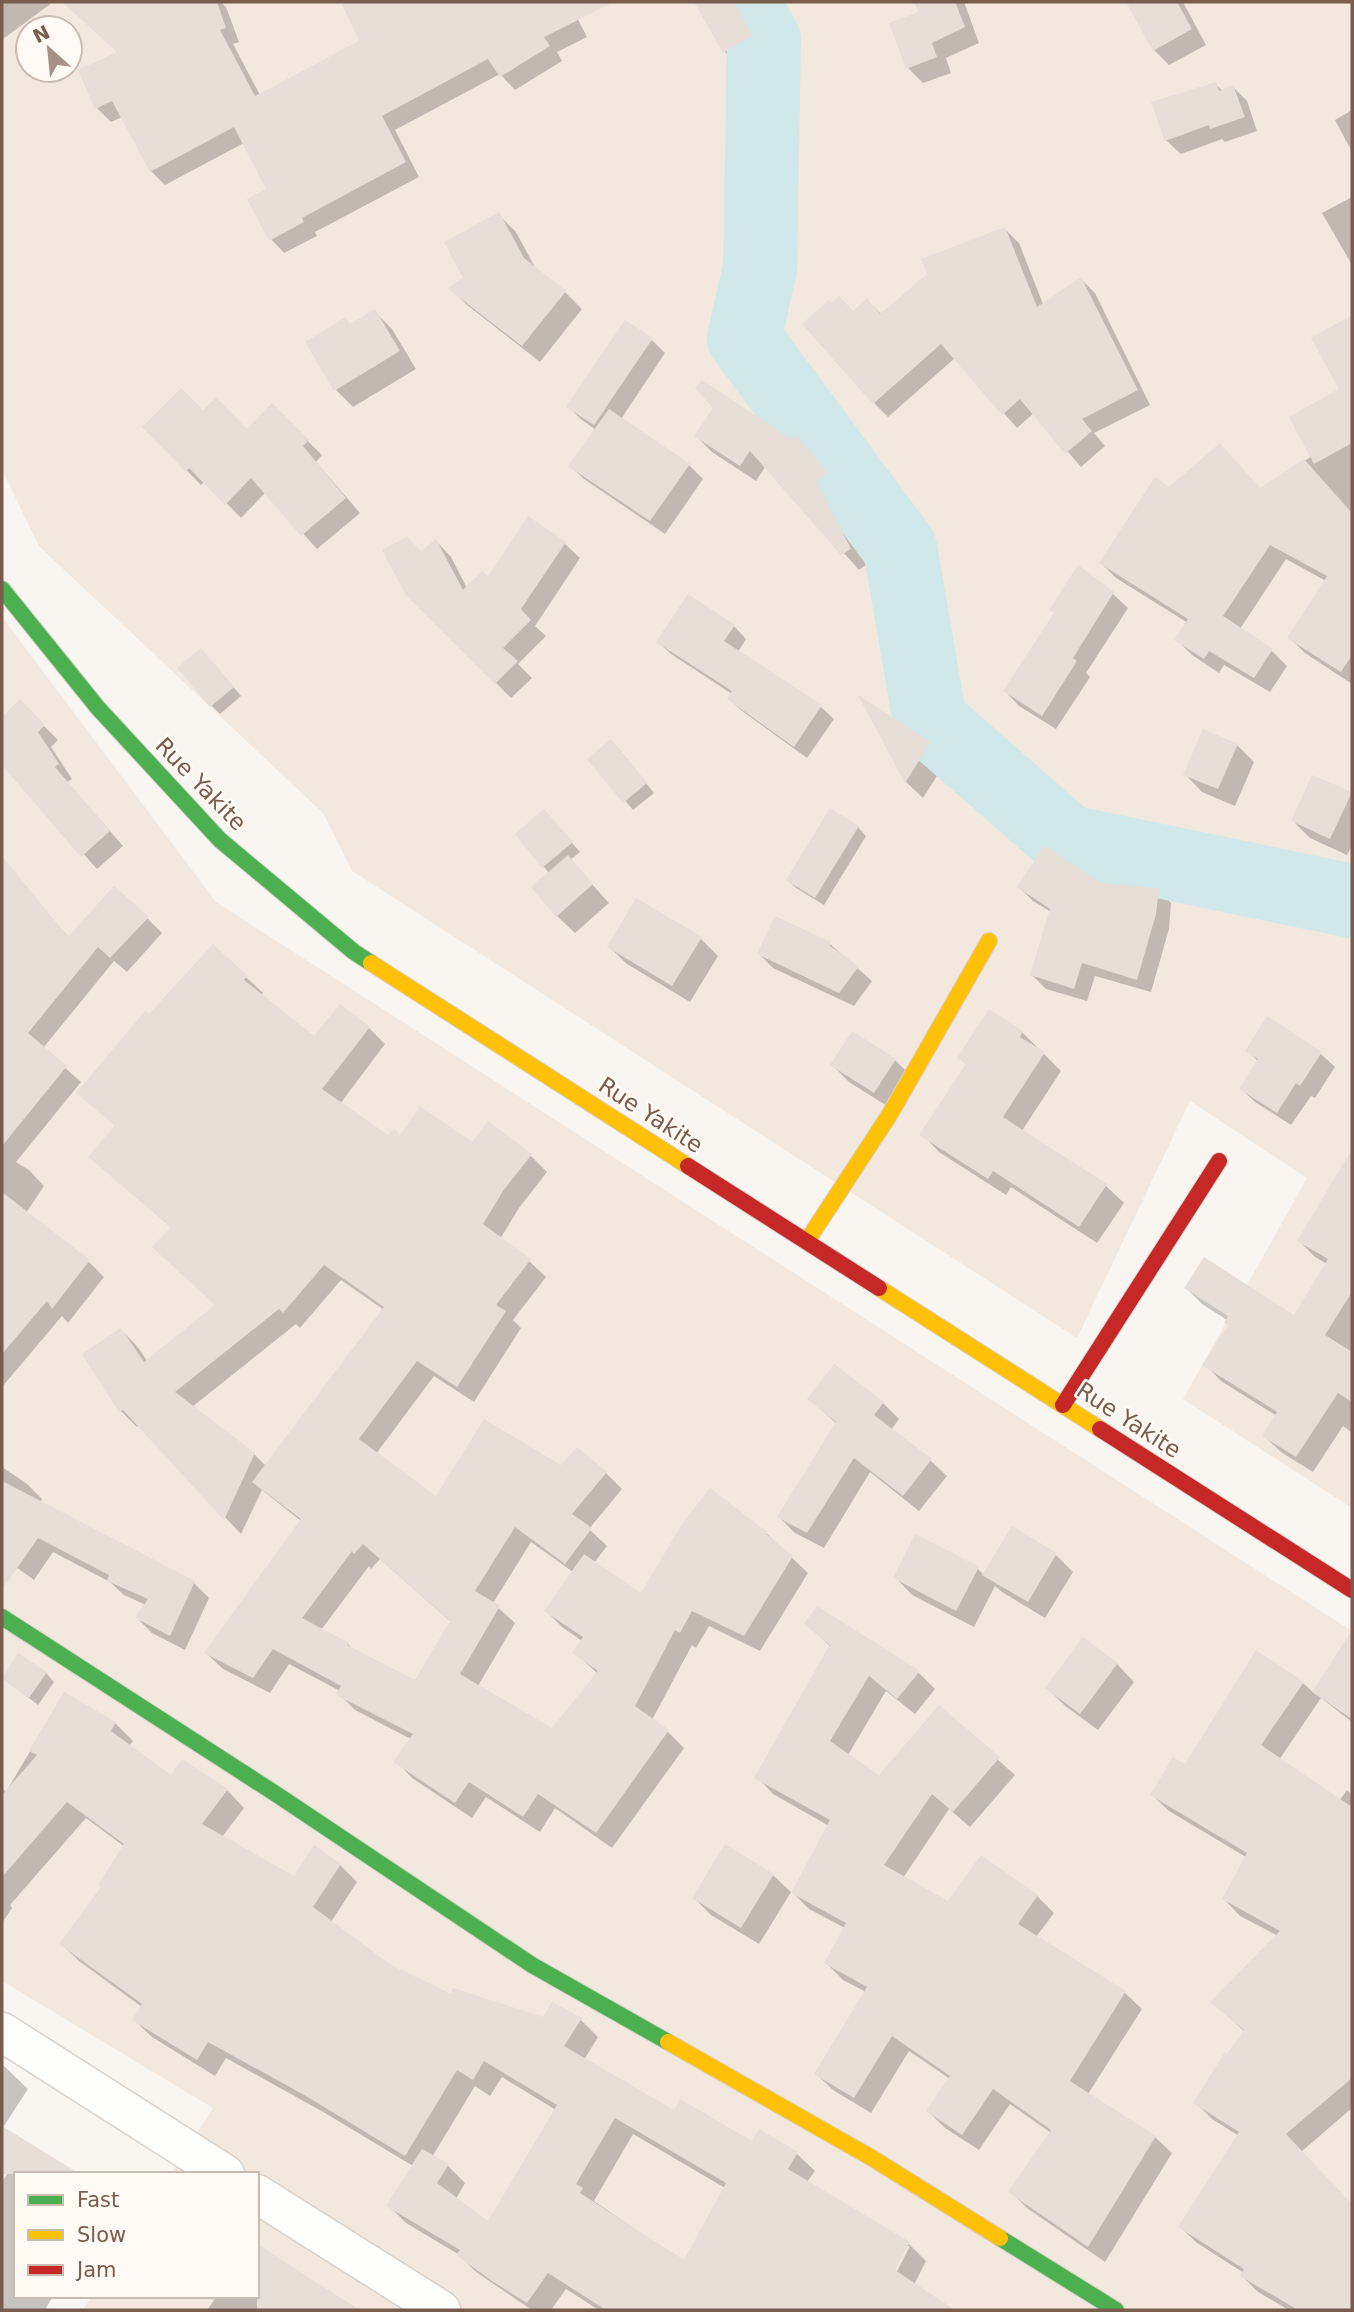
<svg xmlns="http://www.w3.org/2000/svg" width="1354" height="2312" font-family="'DejaVu Sans',sans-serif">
<rect width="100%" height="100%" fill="#f9f5f0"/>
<!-- residential -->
<g fill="#f2e8de" fill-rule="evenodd">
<path d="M2 2H1352V1508L1183 1399 1307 1178 1190 1101 1077 1338 352 871 323 813 39 546 2 470ZM28 28H70V70H28Z"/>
<path d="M2 617 216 902 1352 1631V2310H83L92 2296H257V2174H171L213 2108 2 1981Z"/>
</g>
<!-- shadow -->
<g fill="#0003" fill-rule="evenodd">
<path d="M2 2H53L3 39Z"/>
<path d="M64 2H127L146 18 190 2H221L226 7 239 42 233 44 260 95 362 42 342 2H569L587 37 557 52 562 61 515 90 500 74 395 130 419 177 315 232 317 236 284 253 271 239 268 190 244 143 165 185 151 171 122 117 111 122 97 108 119 53Z"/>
<path d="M713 2H736L760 44 733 60 725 52 700 9Z"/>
<path d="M916 2H964L979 43 946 58 951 73 923 83 908 68 920 13Z"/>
<path d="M1128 2H1183L1206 45 1169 65 1154 50Z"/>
<path d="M1215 84 1223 91 1233 87 1247 101 1257 131 1225 142 1222 139 1181 154 1167 141 1153 104Z"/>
<path d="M1352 110V152L1335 120Z"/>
<path d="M1352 197V265L1322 213Z"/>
<path d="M498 214 516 232 537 271 565 292 582 309 540 362 467 305 450 288 466 279Z"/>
<path d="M1005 229 1019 243 1043 304 1081 279 1095 293 1150 405 1094 433 1105 446 1081 467 1034 413 1017 428 955 358 888 417 874 403 854 313 867 300 882 315Z"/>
<path d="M375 312 392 329 416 369 353 407 336 390 351 325Z"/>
<path d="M1352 317V684L1305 653 1290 638 1326 581 1286 559 1240 629 1272 651 1287 666 1270 692 1224 665 1219 673 1192 655 1177 640 1188 623 1116 578 1101 563 1170 489 1261 490 1312 456 1341 390 1313 338Z"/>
<path d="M652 340 665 353 621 419 689 465 703 479 665 534 584 479 570 466 596 430 582 420 568 407Z"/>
<path d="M272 406 322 455 316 462 360 513 317 549 266 492 241 518 205 481 201 485 144 427 247 431Z"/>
<path d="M696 436 811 453 843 489 832 498 866 565 859 570 766 466 756 481 712 452Z"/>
<path d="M436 541 451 557 467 588 564 543 580 558 535 626 546 636 518 664 532 678 511 698 407 594 421 553Z"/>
<path d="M1078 568 1113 594 1128 608 1086 673 1090 677 1056 729 1019 706 1005 691 1055 614Z"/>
<path d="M734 626 746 639 738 652 821 707 834 719 807 758 742 711 729 699 732 694 671 654 658 642Z"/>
<path d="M209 659 241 696 220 714 212 706Z"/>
<path d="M863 700 930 743 947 760 923 798 906 782Z"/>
<path d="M20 702 58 740 51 747 72 779 67 782 123 846 97 869 2 763V719Z"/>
<path d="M1237 745 1254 762 1235 806 1202 792 1185 774Z"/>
<path d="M619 749 654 793 633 810 590 759Z"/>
<path d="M1351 794 1352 845 1347 855 1310 838 1293 821Z"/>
<path d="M552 820 580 852 570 860 609 903 575 933 557 916 550 874 517 835Z"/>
<path d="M858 827 866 836 824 905 796 888 788 880Z"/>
<path d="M16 876 69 938 147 918 162 933 127 972 114 961 43 1048 81 1082 16 1162 29 1170 44 1186 26 1213 89 1262 104 1277 68 1323 62 1316 2 1387V932L8 926 2 919V887Z"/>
<path d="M1101 885 1158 890 1171 903 1169 929 1151 992 1095 976 1087 1001 1046 989 1032 975 1051 912 1033 901 1019 887Z"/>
<path d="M701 939 718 956 690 1002 627 964 609 947Z"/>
<path d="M830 944 872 981 854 1006 773 968 759 954Z"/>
<path d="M246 977 263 993 260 995 314 1039 369 1028 385 1044 340 1104 388 1138 472 1144 531 1156 547 1172 519 1208 500 1239 529 1261 546 1277 513 1320 521 1328 474 1402 434 1376 376 1454 437 1499 561 1468 606 1473 622 1489 589 1529 607 1546 594 1563 642 1595 766 1533 808 1573 760 1651 709 1626 696 1648 692 1645 652 1720 668 1732 684 1748 612 1848 555 1808 540 1832 486 1797 472 1818 412 1778 396 1761 411 1739 355 1710 339 1694 340 1691 289 1664 270 1693 223 1669 206 1653 276 1573 301 1521 262 1490 241 1534 139 1426 137 1427 121 1411V1330L137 1346 148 1362 217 1305 172 1228 90 1157 116 1126 78 1092 149 1017ZM341 1280 384 1310 266 1466 254 1454 192 1407 296 1324 300 1328ZM531 1542 573 1572 546 1611 562 1627 582 1641 574 1652 598 1674 552 1730 478 1686 515 1623 493 1603ZM380 1559 451 1622 416 1682 354 1651 348 1644 321 1630 369 1566 371 1569Z"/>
<path d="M1268 1019 1321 1054 1335 1067 1315 1098 1311 1096 1291 1125 1255 1102 1241 1089 1259 1062 1247 1050Z"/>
<path d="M1022 1032 1061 1071 1022 1131 1106 1186 1124 1203 1097 1243 1011 1187 1006 1195 939 1152 922 1134 967 1065 959 1058Z"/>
<path d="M895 1060 912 1077 892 1109 849 1082 832 1065Z"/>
<path d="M1352 1179V1433L1343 1426 1313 1472 1281 1452 1264 1436 1277 1416 1221 1381 1205 1364 1229 1326 1227 1320 1202 1304 1186 1288 1295 1318 1327 1264 1315 1257 1299 1241Z"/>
<path d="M834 1366 883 1403 899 1419 891 1430 931 1461 947 1476 919 1511 870 1472 824 1548 795 1533 779 1517 837 1424 809 1399Z"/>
<path d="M2 1467 27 1484 42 1499 40 1503 194 1583 209 1598 185 1650 152 1633 137 1618 146 1605 124 1595 110 1582 53 1552 34 1580 9 1562 2 1555V1535L8 1526 2 1522Z"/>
<path d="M1056 1555 1073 1572 1045 1618 1002 1592 995 1586 974 1627 912 1595 895 1577 978 1569 984 1575Z"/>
<path d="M818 1608 919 1673 935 1689 915 1714 886 1691 848 1755 880 1777 939 1708 1015 1775 970 1827 949 1809 903 1878 948 1903 981 1857 1037 1896 1054 1913 1036 1937 1125 1993 1142 2009 1088 2094 1155 2137 1172 2153 1105 2262 1027 2208 1010 2191 1051 2133 1010 2104 979 2150 945 2128 928 2111 950 2079 909 2051 871 2113 833 2090 816 2074 866 1992 843 1980 826 1963 845 1928 809 1909 793 1893 829 1826 773 1794 757 1777 830 1646 806 1624Z"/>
<path d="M1337 1657 1352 1667V1722L1321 1698 1279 1760 1339 1801 1347 1790 1352 1795V2108L1301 2152 1352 2206V2310H1289L1258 2292 1242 2276 1244 2273 1197 2243 1180 2227 1239 2136 1212 2119 1195 2102 1245 2032 1213 2002 1278 1936 1240 1916 1224 1899 1246 1857 1169 1811 1152 1795 1186 1767 1303 1683 1314 1693Z"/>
<path d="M1117 1664 1134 1682 1098 1730 1064 1705 1047 1688Z"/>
<path d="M46 1673 54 1682 38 1705 3 1678Z"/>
<path d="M64 1694 115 1723 133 1741 129 1746 171 1777 227 1790 244 1808 222 1837 294 1879 340 1865 357 1882 331 1922 391 1966 452 1996 543 2019 581 2020 598 2037 584 2060 675 2112 753 2144 760 2131 797 2154 815 2171 807 2182 909 2244 926 2261 914 2285 952 2310H599L566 2289 551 2310H532L476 2272 458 2254 406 2223 389 2206 413 2166 325 2113 226 2058 215 2076 152 2037 134 2020 142 2007 79 1961 61 1944 103 1887 125 1847 86 1818 10 1905 12 1908 2 1923V1788L6 1792ZM502 2077 556 2110 488 2223 456 2199 465 2183 448 2166 432 2157 475 2086 490 2096ZM633 2134 725 2188 685 2263 594 2201ZM906 2246H910L893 2279 890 2277Z"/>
<path d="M773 1875 791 1892 759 1944 711 1915 694 1898Z"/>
<path d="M2 2064 28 2089 2 2129Z"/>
<path d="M26 2143 16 2174V2296H53L45 2310H2V2182Z"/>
<path d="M257 2246 359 2310H207L217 2296H257Z"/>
</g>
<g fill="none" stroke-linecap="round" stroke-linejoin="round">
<!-- river -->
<path stroke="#d0e8ea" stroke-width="74" d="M743 2 764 40 760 269 744 338 900 548 930 721 1068 842 1352 901"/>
</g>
<!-- building -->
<g fill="#e6ded7" fill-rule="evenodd">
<path d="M62 2H217L226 28 220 30 255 96 359 41 341 2H614L544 37 550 46 500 77 488 59 382 116 406 162 302 218 304 222 269 241 247 199 266 189 234 127 150 172 112 101 95 109 78 70 117 52Z"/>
<path d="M694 2H734L753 36 723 53Z"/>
<path d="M914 2H955L965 27 932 43 937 57 906 69 889 23 918 12Z"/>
<path d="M1126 2H1177L1192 29 1153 51Z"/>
<path d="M1216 82 1219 91 1233 85 1245 117 1210 129 1209 125 1165 141 1151 102Z"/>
<path d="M499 212 524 258 566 291 522 346 447 288 463 278 444 242Z"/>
<path d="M1005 227 1037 307 1081 277 1138 390 1082 419 1092 431 1065 454 1020 399 1002 415 941 344 873 404 802 324 829 300 832 303 839 296 853 311 867 298 880 314 927 274 921 259Z"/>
<path d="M375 309 400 351 334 391 305 342 346 317 350 324Z"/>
<path d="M1352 315V443L1314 464 1289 417 1339 389 1311 338Z"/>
<path d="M625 320 653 338 594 425 566 407Z"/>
<path d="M702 380 791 439 796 435 828 472 817 482 851 549 841 555 750 451 740 466 694 436 713 408 695 388Z"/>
<path d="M181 388 203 410 216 397 247 429 272 403 309 440 303 446 346 498 301 536 251 478 225 505 189 468 186 472 142 427Z"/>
<path d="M609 409 690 464 650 521 568 466Z"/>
<path d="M1220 443 1260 488 1304 459 1352 513V655L1341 672 1287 638 1327 576 1270 545 1223 616 1273 649 1254 678 1209 651 1204 659 1174 640 1188 619 1099 563 1155 477 1169 487Z"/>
<path d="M528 516 566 542 521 609 531 620 503 648 518 661 495 684 406 595 382 550 407 537 421 551 436 539 463 590 482 571 488 577Z"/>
<path d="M1078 565 1114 592 1073 658 1077 661 1042 716 1003 691 1054 613 1049 610Z"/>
<path d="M688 594 735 625 724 641 822 705 794 747 727 699 732 691 656 642Z"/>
<path d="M201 648 234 687 210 707 177 668Z"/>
<path d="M858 695 931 742 905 783Z"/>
<path d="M20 699 45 725 38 732 59 764 55 767 110 831 81 857 2 765V717Z"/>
<path d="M1203 729 1238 744 1218 789 1183 775Z"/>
<path d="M611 739 647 783 623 803 587 759Z"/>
<path d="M1312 775 1352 792 1330 839 1291 821Z"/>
<path d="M830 808 859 826 815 898 786 880Z"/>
<path d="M544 809 573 842 542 868 515 834Z"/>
<path d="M1044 846 1102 883 1159 888 1156 914 1137 980 1082 963 1074 989 1030 975 1050 909 1017 887Z"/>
<path d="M568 855 593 884 556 917 531 887Z"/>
<path d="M2 856 68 937 114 886 149 917 110 958 98 947 28 1033 67 1066 2 1146Z"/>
<path d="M636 898 702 937 672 986 607 947Z"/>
<path d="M775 916 831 942 830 946 859 966 839 993 757 954Z"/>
<path d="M213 944 248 976 244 980 314 1036 340 1004 370 1027 322 1089 388 1135 394 1129 400 1135 420 1106 472 1142 488 1121 532 1154 503 1191 483 1224 531 1259 496 1305 506 1311 457 1387 417 1361 359 1439 436 1496 484 1419 561 1465 577 1447 607 1472 572 1514 592 1528 565 1564 515 1527 475 1591 500 1606 460 1674 552 1728 598 1671 572 1653 583 1637 544 1611 584 1554 641 1593 682 1524 710 1488 767 1532 766 1534 793 1556 744 1636 692 1611 680 1633 675 1630 635 1706 669 1730 596 1833 538 1794 523 1817 469 1782 455 1803 393 1762 413 1734 336 1695 341 1686 273 1649 253 1678 204 1653 266 1567 269 1568 267 1566 301 1519 252 1482 384 1307 324 1265 283 1313 279 1309 175 1392 255 1453 224 1520 123 1410 119 1412 82 1354 121 1328 144 1362 215 1305 152 1247 171 1227 88 1157 115 1125 76 1093 145 1011 149 1014ZM363 1544 450 1621 415 1680 347 1645 349 1643 302 1618 352 1551 354 1554Z"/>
<path d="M989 1009 1023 1031 1020 1037 1045 1052 1003 1117 1107 1184 1079 1227 993 1171 988 1179 919 1135 966 1064 957 1058Z"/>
<path d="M1267 1016 1322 1052 1300 1086 1296 1083 1277 1113 1239 1089 1258 1059 1245 1051Z"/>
<path d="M852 1031 896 1059 874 1093 830 1065Z"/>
<path d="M1352 1149V1292L1325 1335 1352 1352V1402L1338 1393 1296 1457 1262 1436 1277 1412 1202 1365 1228 1325 1224 1323 1228 1316 1184 1288 1204 1257 1294 1315 1328 1259 1297 1241Z"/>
<path d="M2 1192 90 1260 52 1309 47 1301 2 1354Z"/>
<path d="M834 1364 884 1402 874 1415 932 1459 903 1496 854 1458 807 1533 777 1517 836 1422 807 1399Z"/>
<path d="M2 1481 195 1581 170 1636 135 1618 148 1599 107 1581 109 1575 38 1538 2 1590Z"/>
<path d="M1012 1526 1057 1553 1028 1602 982 1575Z"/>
<path d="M915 1534 979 1567 956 1611 893 1578Z"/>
<path d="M817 1606 920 1671 897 1699 869 1676 830 1741 879 1775 939 1705 1000 1757 953 1812 932 1794 884 1865 948 1901 981 1855 1038 1895 1018 1924 1126 1991 1070 2081 1156 2136 1088 2247 1008 2192 1051 2130 993 2089 962 2135 926 2111 950 2076 892 2036 854 2098 814 2074 867 1987 824 1963 846 1923 791 1893 830 1820 754 1778 829 1646H831L804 1624Z"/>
<path d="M1352 1630V1719L1312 1692Z"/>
<path d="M1083 1637 1118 1663 1080 1714 1045 1688Z"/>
<path d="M1256 1650 1304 1682 1261 1745 1352 1807V2078L1286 2134 1352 2204V2310H1298L1240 2276 1244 2269 1178 2227 1239 2132 1193 2103 1225 2052 1227 2054 1244 2030 1210 2002 1280 1931 1222 1899 1247 1853 1150 1795 1173 1757 1185 1764Z"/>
<path d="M18 1653 47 1672 29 1698 2 1679Z"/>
<path d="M64 1692 116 1722 111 1731 171 1775 182 1759 228 1789 202 1824 294 1876 314 1845 341 1864 313 1907 391 1965 451 1994 453 1988 543 2017 552 2002 582 2018 564 2046 674 2110 680 2099 752 2141 759 2129 798 2152 788 2169 910 2242 895 2270 955 2310H606L548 2273 527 2303 492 2281 456 2255 460 2250 386 2206 422 2149 449 2164 437 2183 488 2221 557 2105 484 2061 473 2080 457 2070 405 2156 306 2096 208 2042 197 2060 132 2020 142 2004 59 1944 101 1887 98 1885 124 1844 67 1802 2 1877V1795L37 1755 29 1751ZM615 2118 726 2183 684 2260 580 2193 583 2188 576 2184Z"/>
<path d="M725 1844 774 1874 741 1928 692 1898Z"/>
<path d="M2 2126 80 2174H2Z"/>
<path d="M257 2244 359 2310H257Z"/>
</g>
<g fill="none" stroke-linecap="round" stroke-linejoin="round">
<!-- street casing -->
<g stroke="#d7d1cb" stroke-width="41">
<g id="street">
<path d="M2 2032 225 2174"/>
<path d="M257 2194 441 2310"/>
</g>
</g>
<!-- fast casing -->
<g stroke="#d9d2cb" stroke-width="18">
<g id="fast">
<path d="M2 589 98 708 220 840 354 952 371 963"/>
<path d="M2 1617 279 1796 532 1965 668 2042"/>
<path d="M1000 2238 1116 2310"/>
</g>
</g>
<!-- slow casing -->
<g stroke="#d9d2cb" stroke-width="18">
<g id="slow">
<path d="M371 963 688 1166"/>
<path d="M807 1241 890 1114 989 941"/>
<path d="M879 1288 1100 1429"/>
<path d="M668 2042 872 2158 1000 2238"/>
</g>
</g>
<!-- jam casing -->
<g stroke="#d9d2cb" stroke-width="18">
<g id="jam">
<path d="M688 1166 879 1288"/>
<path d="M1063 1405 1219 1161"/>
<path d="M1100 1429 1352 1590"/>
</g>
</g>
<!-- street -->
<use href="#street" stroke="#fefefd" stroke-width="38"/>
<!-- fast -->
<use href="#fast" stroke="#4caf50" stroke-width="16"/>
<!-- slow -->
<use href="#slow" stroke="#ffc107" stroke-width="16"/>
<!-- jam -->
<use href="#jam" stroke="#c62828" stroke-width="16"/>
</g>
<g text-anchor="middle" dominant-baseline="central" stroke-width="5" stroke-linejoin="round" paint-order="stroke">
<!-- street labels -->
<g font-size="23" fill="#7a5c4d" stroke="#fffaf3">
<text transform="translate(201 784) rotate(46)">Rue Yakite</text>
<text transform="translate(651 1115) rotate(33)">Rue Yakite</text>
<text transform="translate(1129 1420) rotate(33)">Rue Yakite</text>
</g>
</g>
<!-- border -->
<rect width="1354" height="2312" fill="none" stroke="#7a5c4d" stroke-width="7"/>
<!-- legend -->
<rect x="14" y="2172" width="245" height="126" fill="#fffaf3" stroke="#cabbb1" stroke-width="2"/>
<rect x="28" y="2195" width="35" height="10" fill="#4caf50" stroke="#cabbb1" stroke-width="2"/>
<text x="77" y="2207" font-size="21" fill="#7a5c4d">Fast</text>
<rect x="28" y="2230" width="35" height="10" fill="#ffc107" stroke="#cabbb1" stroke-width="2"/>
<text x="77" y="2242" font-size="21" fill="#7a5c4d">Slow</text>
<rect x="28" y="2265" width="35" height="10" fill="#c62828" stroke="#cabbb1" stroke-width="2"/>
<text x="77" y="2277" font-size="21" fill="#7a5c4d">Jam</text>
<!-- north arrow -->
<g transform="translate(49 49) rotate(333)"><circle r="33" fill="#fffaf3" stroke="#cabbb1" stroke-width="2"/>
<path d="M0-5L12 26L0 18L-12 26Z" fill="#a69286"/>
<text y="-10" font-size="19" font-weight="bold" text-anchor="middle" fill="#7a5c4d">N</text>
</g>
</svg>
